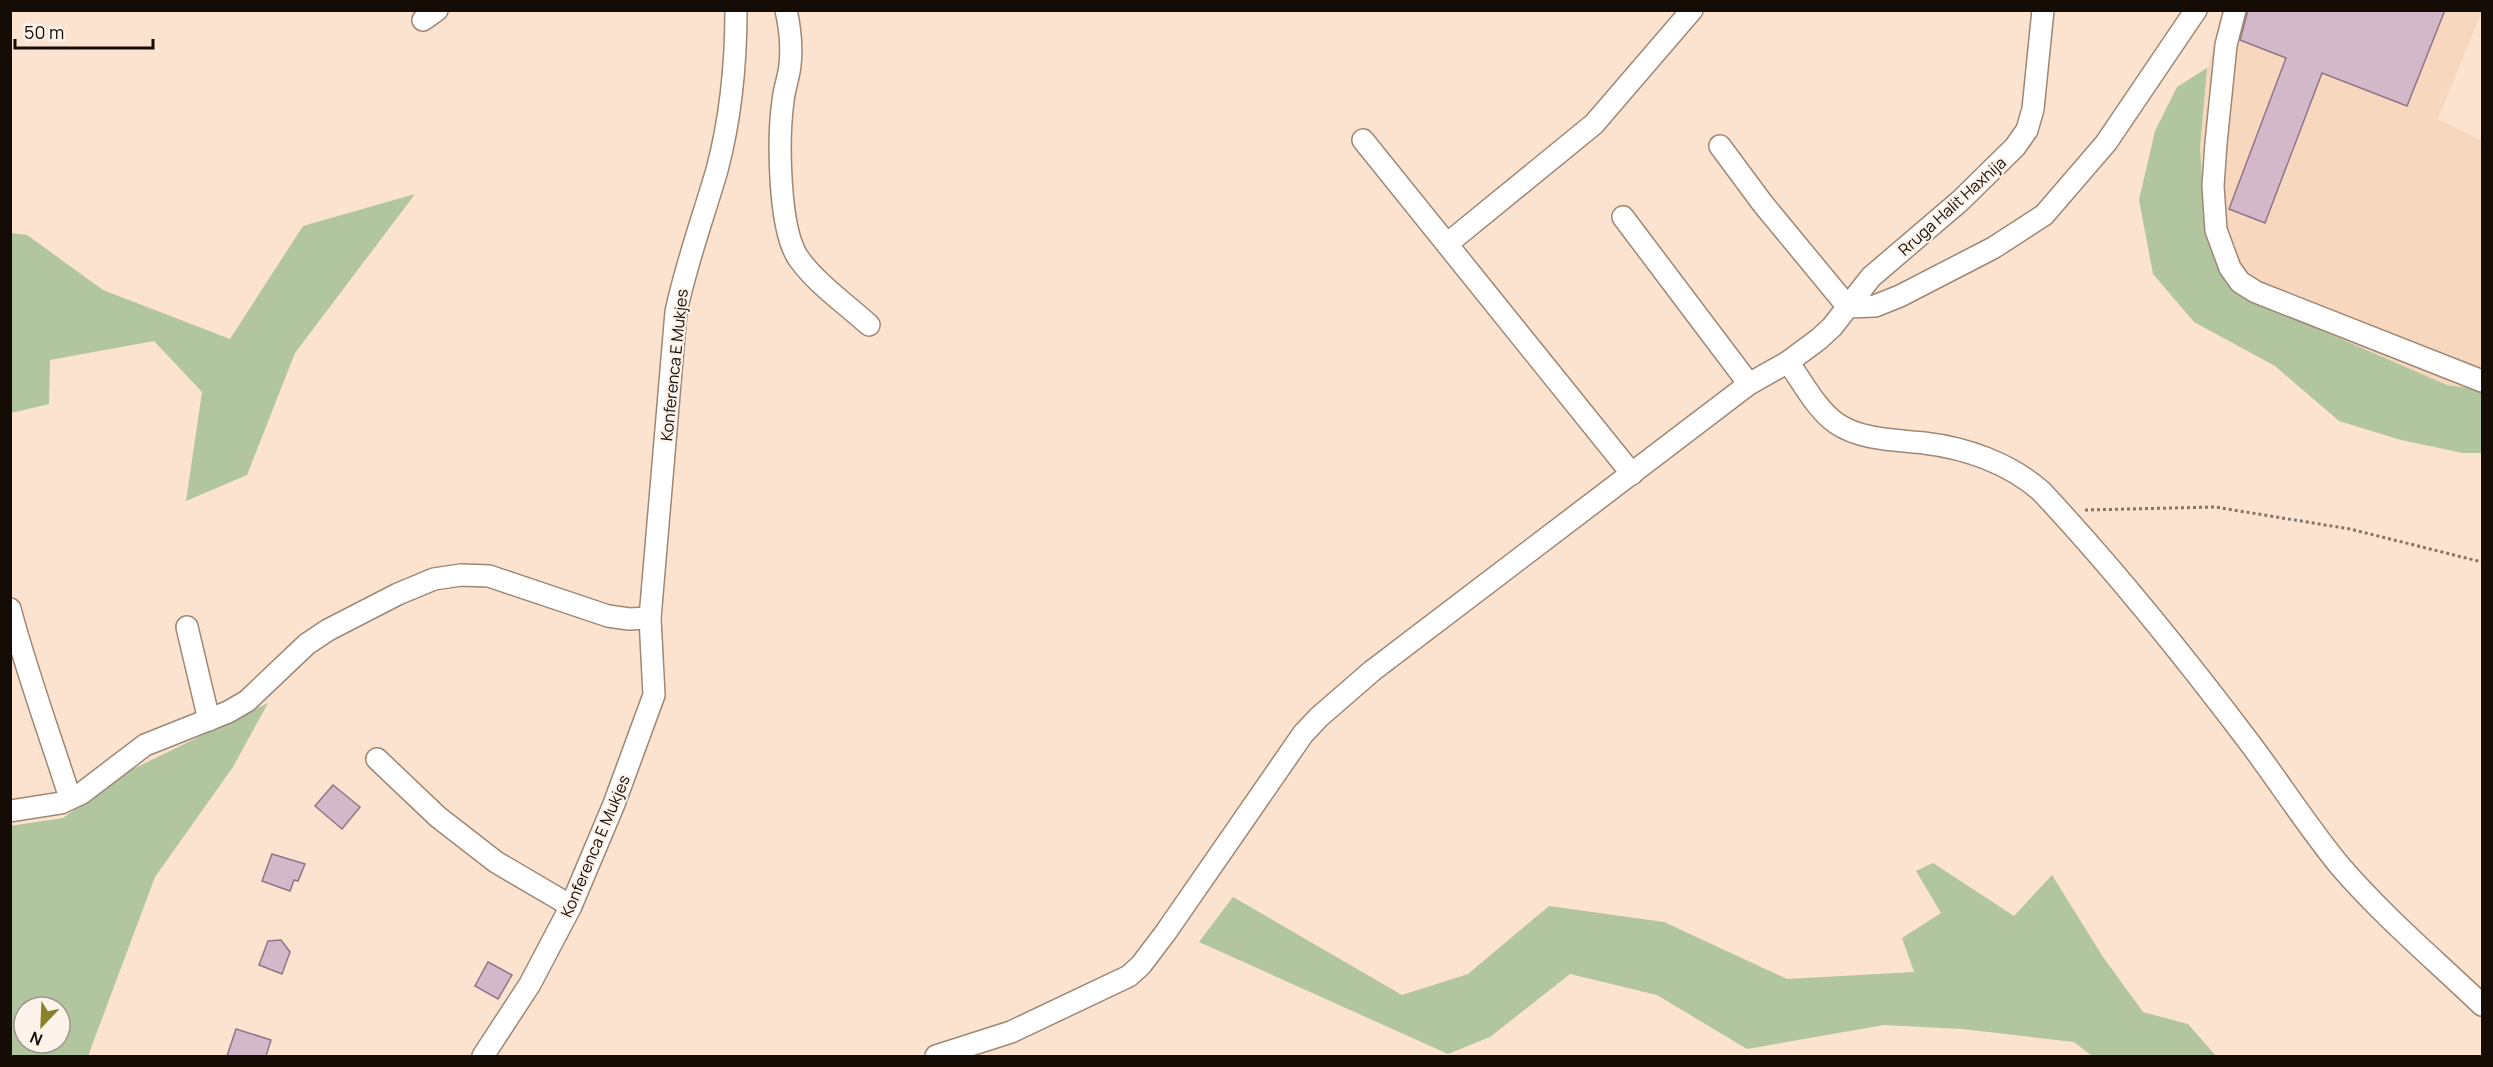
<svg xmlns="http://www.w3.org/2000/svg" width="2493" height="1067" font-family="Manrope,sans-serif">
<rect width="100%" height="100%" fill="#fce3cf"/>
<!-- built -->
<path fill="#f7d8bf" d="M2226 11H2482L2438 119 2482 141V390L2447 385 2286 315 2225 280 2204 208 2200 148 2207 68Z"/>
<!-- green -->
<g fill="#b1c59e" fill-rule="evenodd">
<path d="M2207 68 2200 148 2204 208 2225 280 2286 315 2447 385 2482 390V453H2463L2401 440 2339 421 2275 366 2194 322 2153 274 2139 200 2155 131 2177 87Z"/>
<path d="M415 194 295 353 247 475 186 501 202 392 154 341 50 360 49 404 11 413V233L27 235 103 290 230 339 303 226Z"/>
<path d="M268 703 233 767 155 877 88 1056H11L10 826 63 818 127 772ZM24 1007H60V1043H24Z"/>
<path d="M1933 863 2014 916 2052 875 2103 957 2143 1012 2188 1024 2216 1056H2092L2074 1042 1962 1029 1884 1025 1747 1049 1657 995 1570 974 1490 1037 1448 1054 1199 942 1233 897 1402 995 1468 974 1549 906 1664 922 1787 979 1914 972 1902 938 1941 913 1916 871Z"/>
</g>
<!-- building -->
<g fill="#d3b8ca" stroke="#8e7686" stroke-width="1.5">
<path d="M2248 10H2445L2407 106 2322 73 2265 223 2229 209 2286 58 2240 40Z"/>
<path d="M333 785 360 807 342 829 315 806Z"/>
<path d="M272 854 305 864 298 881 294 880 290 891 262 881Z"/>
<path d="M281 940 290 952 282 974 259 965 268 941Z"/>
<path d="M488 962 512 975 498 999 475 986Z"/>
<path d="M236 1029 271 1040 266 1056H227Z"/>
</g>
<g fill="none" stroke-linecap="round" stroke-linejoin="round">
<!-- minor casing -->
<g stroke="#9e8775" stroke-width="24">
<g id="minor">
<path d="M786 10C790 28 792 47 790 65 789 77 784 89 783 101 778 137 778 230 799 259 817 284 846 304 869 325"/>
<path d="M2235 10 2226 45 2216 143 2213 186 2216 230 2230 268 2240 282 2256 292 2482 381"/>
<path d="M423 20 437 10"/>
<path d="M1363 140 1632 474"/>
<path d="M1720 146 1763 204 1848 307 1875 306 1900 296 1993 248 2044 215 2106 143 2196 10"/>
<path d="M1623 217 1749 384"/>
<path d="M1447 244 1594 124 1692 10"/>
<path d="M1788 362C1802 381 1816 409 1836 423 1860 440 1896 440 1924 443 1966 448 2009 463 2041 491 2115 570 2184 656 2249 742 2280 783 2307 826 2340 866 2384 917 2434 959 2482 1005"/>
<path d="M10 609C27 673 50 735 70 798"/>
<path d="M187 627 209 720"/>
<path d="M377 759 438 817 496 862 571 906"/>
<path d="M10 811 61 803 82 793 145 745 228 712 247 701 307 644 328 630 398 594 434 579 461 575 489 576 608 616 629 619 650 618"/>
<path d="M483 1056 530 984 571 906 614 804 654 695 650 618 676 312C686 264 703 218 717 170 731 117 736 65 736 10"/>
<path d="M936 1056 1011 1032 1129 976 1141 965 1166 932 1303 734 1319 717 1372 671 1749 384 1788 362 1819 339 1832 327 1871 277 1960 201 2015 147 2027 130 2033 109 2043 10"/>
</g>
</g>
<!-- path -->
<path stroke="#857467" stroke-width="3" stroke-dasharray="3 3" stroke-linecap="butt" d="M2085 510 2215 507 2350 529 2482 562"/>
<!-- minor -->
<use href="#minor" stroke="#fff" stroke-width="21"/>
</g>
<g text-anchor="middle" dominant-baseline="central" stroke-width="4.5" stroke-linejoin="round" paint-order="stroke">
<!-- street labels -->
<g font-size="16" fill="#150c06" stroke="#fef3eb">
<text transform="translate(1952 206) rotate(-42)">Rruga Halit Haxhija</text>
<text transform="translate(674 365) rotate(-84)">Konferenca E Mukjes</text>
<text transform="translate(595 846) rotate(-67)">Konferenca E Mukjes</text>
</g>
</g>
<!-- border -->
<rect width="2493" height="1067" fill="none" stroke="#150c06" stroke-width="24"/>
<!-- north arrow -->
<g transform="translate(42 1025) rotate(203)"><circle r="28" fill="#fef3eb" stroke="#a1978f" stroke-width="1.5"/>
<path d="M0-4.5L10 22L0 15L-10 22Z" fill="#898027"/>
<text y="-9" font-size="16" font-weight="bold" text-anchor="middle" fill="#150c06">N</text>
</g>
<!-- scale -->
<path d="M15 39v9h138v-9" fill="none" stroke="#150c06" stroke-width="3"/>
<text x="24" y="39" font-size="18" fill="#150c06" stroke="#fef3eb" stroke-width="4.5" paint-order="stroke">50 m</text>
</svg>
